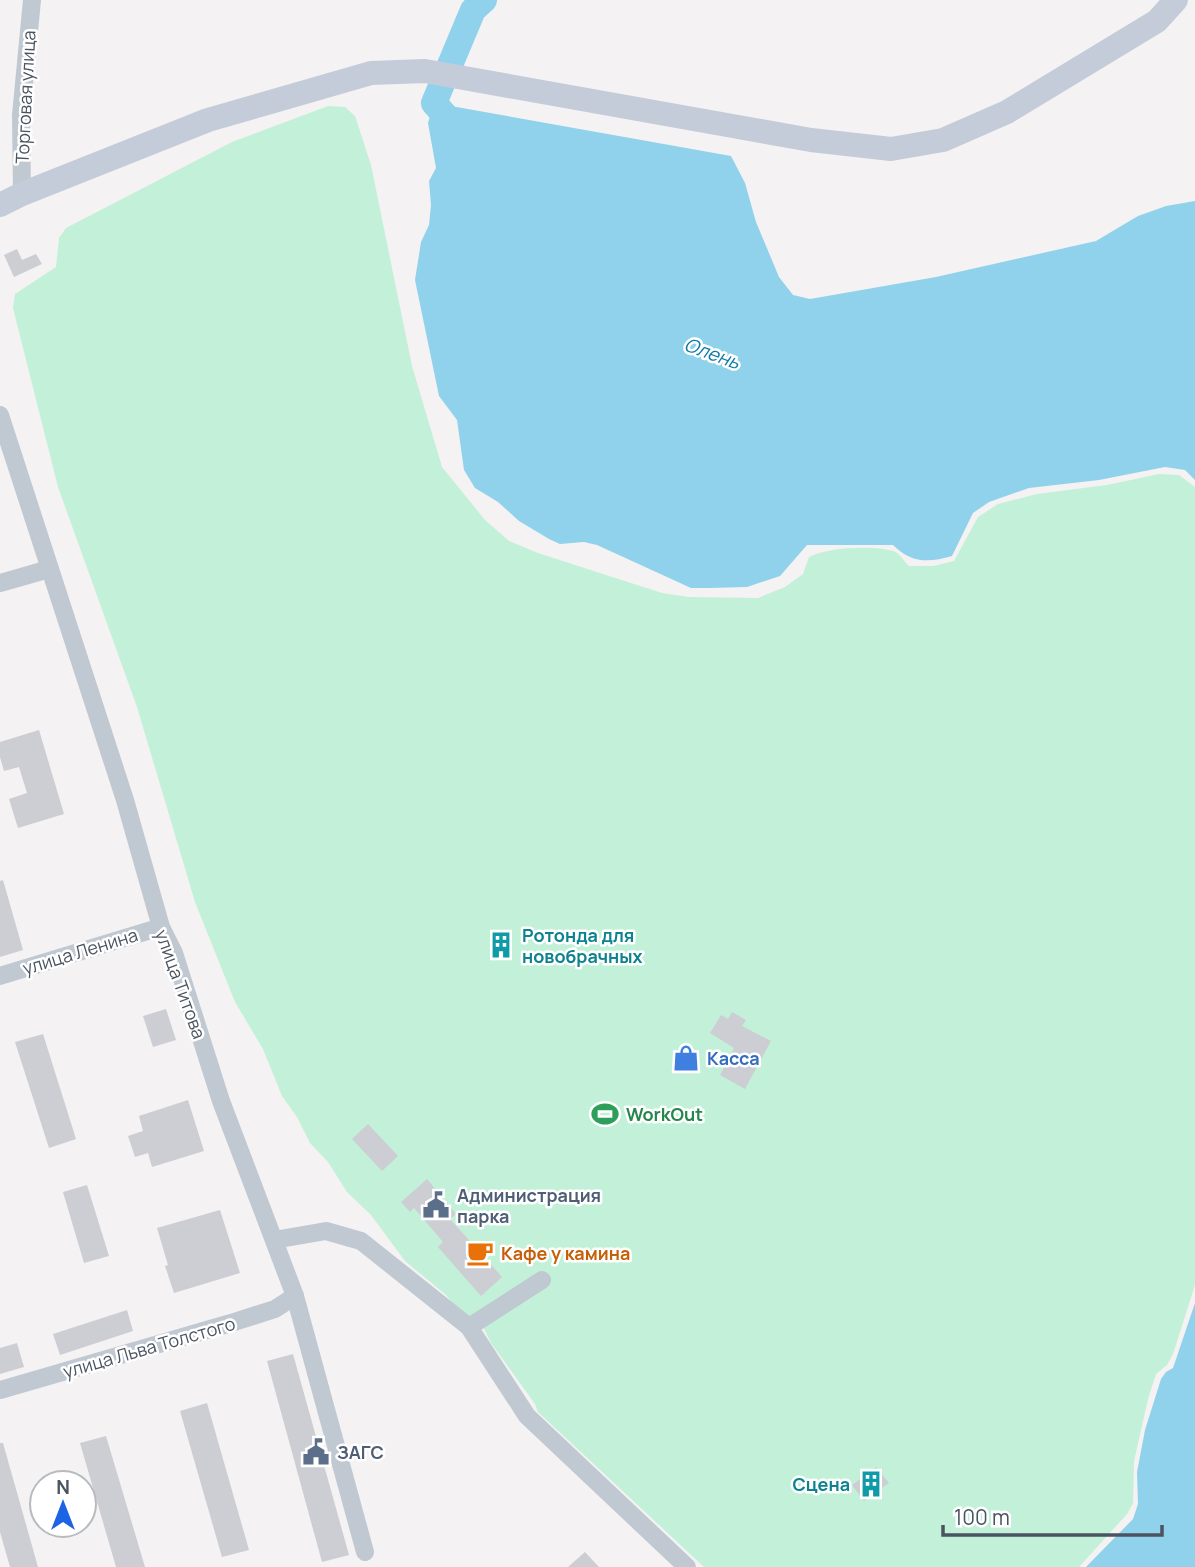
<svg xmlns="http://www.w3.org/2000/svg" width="1195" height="1567" font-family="Manrope,sans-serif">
<rect width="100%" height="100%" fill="#f4f2f2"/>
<!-- green -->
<path fill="#c3f0d8" d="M328 106 345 107 355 116 371 165 412 366 442 467 485 520 509 541 538 553 662 593 689 597 758 598 785 587 803 574 809 557C827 547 873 545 893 551 900 553 904 562 909 566H934L954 561 978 517 998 504 1037 494 1107 485 1159 474 1179 475 1195 487V1285L1173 1354 1167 1365 1156 1374 1148 1399 1134 1461 1133 1503 1127 1514 1079 1567H704L538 1412 535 1404 491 1343 483 1327 455 1306 446 1295 405 1261 371 1215 347 1192 328 1162 310 1143 297 1117 282 1096 263 1049 235 1002 195 902 137 707 58 487 13 308 15 294 56 267 59 238 66 228 232 142Z"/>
<!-- water -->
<g fill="#90d2ec">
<path d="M434 103 731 156 745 183 756 222 779 277 793 295 810 299 936 277 1096 241 1138 216 1166 206 1195 201V480L1185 470 1165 467 1099 480 1029 488 989 502 973 513 952 556C928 563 911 563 893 545H807L780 576 747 587 709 588H691L597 545 584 542 560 544 549 539 519 521 498 502 475 488 464 470 457 420 439 396 415 280 421 242 429 225 431 205 429 181 436 168 428 123Z"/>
<path d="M1195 1303V1567H1086L1133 1519 1138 1504 1137 1472 1145 1430 1161 1379 1166 1372 1173 1368Z"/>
</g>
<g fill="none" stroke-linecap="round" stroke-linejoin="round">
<!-- river -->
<path stroke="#90d2ec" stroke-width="26" d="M458 130 434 103 473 10 484 0"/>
</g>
<!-- building -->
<g fill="#ccced4">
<path d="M17 249 22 260 36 254 42 264 14 277 4 255Z"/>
<path d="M39 730 64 814 18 828 9 799 27 793 19 767 4 771 0 757V742Z"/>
<path d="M3 880 23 950 0 957V881Z"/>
<path d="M166 1009 176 1040 153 1047 143 1016Z"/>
<path d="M732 1012 746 1020 742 1026 771 1041 745 1089 720 1075 734 1048 710 1033 721 1015 728 1019Z"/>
<path d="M43 1034 76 1139 49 1148 15 1042Z"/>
<path d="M188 1100 204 1151 152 1167 148 1153 135 1157 128 1136 143 1131 139 1116Z"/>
<path d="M368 1124 398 1156 382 1171 352 1139Z"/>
<path d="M427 1179 456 1214 450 1219 502 1277 481 1296 438 1247 443 1242 414 1208 410 1212 401 1202Z"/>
<path d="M87 1185 109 1256 84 1263 63 1192Z"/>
<path d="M220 1210 240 1273 174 1293 165 1266 168 1265 157 1228Z"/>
<path d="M127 1310 133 1331 60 1355 53 1334Z"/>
<path d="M17 1343 24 1367 0 1374V1348Z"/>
<path d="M293 1354 349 1555 322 1562 267 1361Z"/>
<path d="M207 1403 249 1550 222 1557 180 1411Z"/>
<path d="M106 1436 145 1567H116L80 1443Z"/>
<path d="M0 1443H3L38 1567H10L0 1532Z"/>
<path d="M876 1467 889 1483 864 1501 852 1485Z"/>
<path d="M585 1552 599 1567H568Z"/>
</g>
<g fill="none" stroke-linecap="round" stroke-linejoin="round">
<!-- minor -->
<g stroke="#c0c8d1" stroke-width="18">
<path d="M22 194 21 115 32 0"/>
<path d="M0 415 125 800 161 927 174 953 221 1101 295 1296 365 1552"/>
<path d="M0 583 49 569"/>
<path d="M0 976 161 927"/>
<path d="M274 1240 326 1231 361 1241 469 1327 527 1416 687 1567"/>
<path d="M469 1327 542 1280"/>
<path d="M0 1390 231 1323 275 1309 295 1296"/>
</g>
<!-- secondary -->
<path stroke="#c3ccd8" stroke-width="24" d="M0 205 22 194 208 120 371 73 425 71 811 140 891 149 943 140 1007 112 1157 21 1176 0"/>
</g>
<!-- icons -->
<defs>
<g id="building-bare" transform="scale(2.1)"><path d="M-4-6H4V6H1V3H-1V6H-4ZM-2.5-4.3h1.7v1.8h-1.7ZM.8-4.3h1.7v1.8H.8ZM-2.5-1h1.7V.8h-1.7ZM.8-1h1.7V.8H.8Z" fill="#0f9aa8" stroke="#fff" stroke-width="2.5" paint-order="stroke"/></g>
<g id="shop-bare" transform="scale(2.1)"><path d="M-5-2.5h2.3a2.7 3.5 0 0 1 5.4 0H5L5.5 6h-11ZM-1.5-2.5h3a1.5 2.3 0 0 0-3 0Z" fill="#3f7fe0" stroke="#fff" stroke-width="2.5" paint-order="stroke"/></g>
<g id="stadium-bare" transform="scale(2.1)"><path d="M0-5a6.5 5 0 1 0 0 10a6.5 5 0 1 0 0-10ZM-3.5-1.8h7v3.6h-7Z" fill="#2e9e5b" stroke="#fff" stroke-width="2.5" paint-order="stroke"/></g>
<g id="civic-bare" transform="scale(2.1)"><path d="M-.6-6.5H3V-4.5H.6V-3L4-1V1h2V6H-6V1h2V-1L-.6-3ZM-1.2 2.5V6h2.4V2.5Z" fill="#5c6f8a" stroke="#fff" stroke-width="2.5" paint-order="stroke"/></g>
<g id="cafe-bare" transform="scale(2.1)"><path d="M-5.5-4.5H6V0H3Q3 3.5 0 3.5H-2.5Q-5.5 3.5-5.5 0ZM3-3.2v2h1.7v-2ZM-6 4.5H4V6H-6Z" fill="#e8710a" stroke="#fff" stroke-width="2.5" paint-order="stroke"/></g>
</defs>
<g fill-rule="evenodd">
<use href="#building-bare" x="501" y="945"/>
<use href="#shop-bare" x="686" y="1058"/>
<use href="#stadium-bare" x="605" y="1114"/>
<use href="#civic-bare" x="436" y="1205"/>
<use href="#cafe-bare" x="480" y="1253"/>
<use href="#civic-bare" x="316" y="1452"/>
<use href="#building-bare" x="871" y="1484"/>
</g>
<g text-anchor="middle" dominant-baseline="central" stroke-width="5" stroke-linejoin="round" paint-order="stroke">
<!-- street labels -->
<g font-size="18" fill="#4a5460" stroke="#fff">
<text transform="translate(25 97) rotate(-87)">Торговая улица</text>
<text transform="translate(80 951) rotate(-17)">улица Ленина</text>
<text transform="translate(181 984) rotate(70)">улица Титова</text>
<text transform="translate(149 1347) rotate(-16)">улица Льва Толстого</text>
</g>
<!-- culture labels -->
<g font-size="18" font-weight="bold" fill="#0d838f" stroke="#fff" text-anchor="start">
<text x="522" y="935">Ротонда для<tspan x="522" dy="21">новобрачных</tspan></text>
<text x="850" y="1484" text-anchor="end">Сцена</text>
</g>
<!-- shop labels -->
<g font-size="18" font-weight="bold" fill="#366cbe" stroke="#fff" text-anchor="start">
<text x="707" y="1058">Касса</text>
</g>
<!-- leisure labels -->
<g font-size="18" font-weight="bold" fill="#27864d" stroke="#fff" text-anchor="start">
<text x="626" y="1114">WorkOut</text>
</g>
<!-- service labels -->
<g font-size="18" font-weight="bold" fill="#4e5e75" stroke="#fff" text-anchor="start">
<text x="457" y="1195">Администрация<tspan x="457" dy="21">парка</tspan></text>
<text x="337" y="1452">ЗАГС</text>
</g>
<!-- food labels -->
<g font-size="18" font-weight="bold" fill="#c56008" stroke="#fff" text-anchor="start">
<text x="501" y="1253">Кафе у камина</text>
</g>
<!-- water labels -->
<g font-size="19" font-style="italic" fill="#0e7aa6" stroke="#fff">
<text transform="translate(712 353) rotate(20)">Олень</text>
</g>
</g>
<!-- north arrow -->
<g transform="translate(63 1504)"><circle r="33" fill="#ffffff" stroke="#b7bbbf" stroke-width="2"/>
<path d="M0-5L12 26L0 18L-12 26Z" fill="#1c64e4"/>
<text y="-10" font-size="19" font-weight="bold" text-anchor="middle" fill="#4a5460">N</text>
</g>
<!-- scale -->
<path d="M943 1525v10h219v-10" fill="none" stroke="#4a5460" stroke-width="3.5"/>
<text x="954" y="1525" font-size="21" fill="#4a5460" stroke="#ffffff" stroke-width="5" paint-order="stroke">100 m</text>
</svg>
